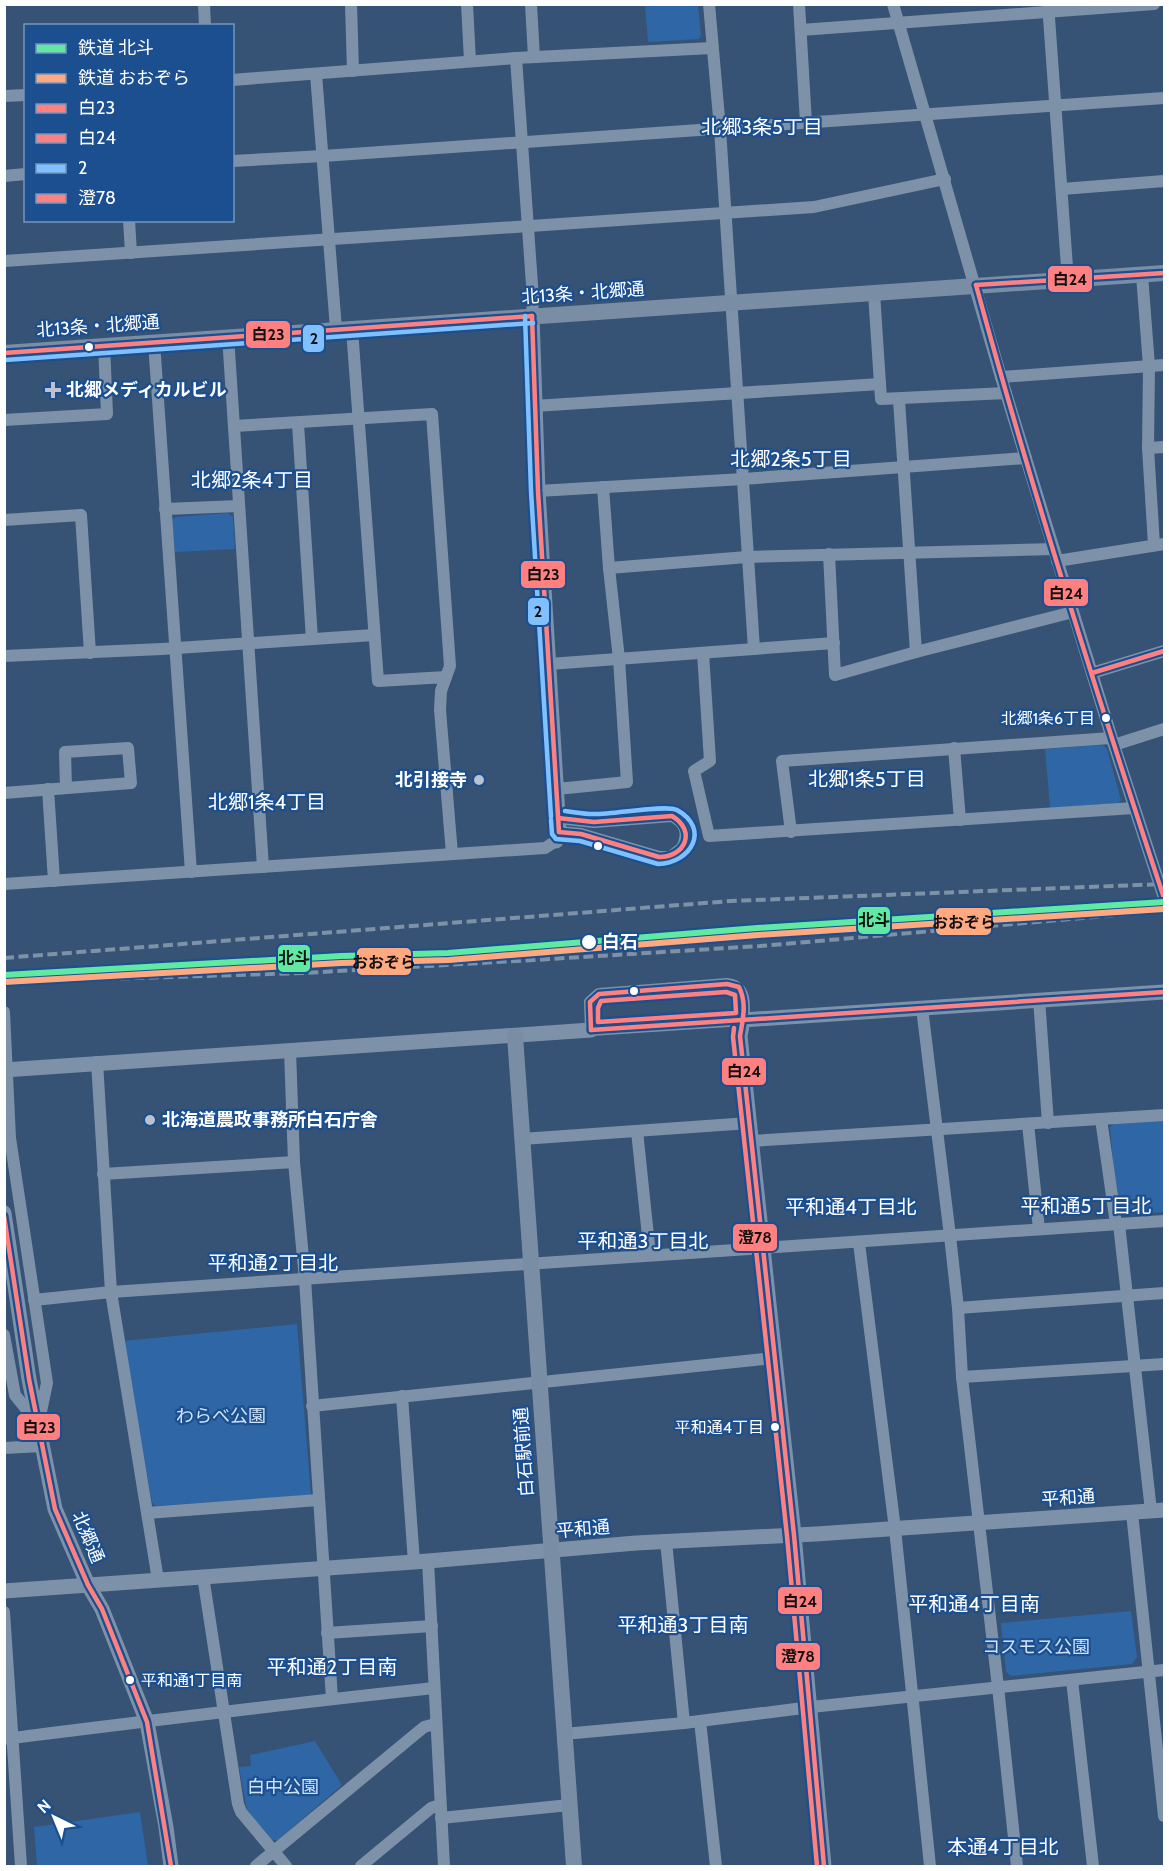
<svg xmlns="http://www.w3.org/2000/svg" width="1169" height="1871" font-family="Cabin,'Noto Sans JP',sans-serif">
<rect width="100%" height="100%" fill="#365274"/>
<!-- green -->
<g fill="#2f66a5">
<path d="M645 5H698L701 35 699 39 648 42Z"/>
<path d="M228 513 233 517 235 549 175 552 172 520 176 517Z"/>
<path d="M1103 745 1107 749 1121 800 1118 803 1050 808 1045 749Z"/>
<path d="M1164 1119V1212L1123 1215 1117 1209 1110 1127 1115 1123Z"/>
<path d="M297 1324 311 1495 155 1506 152 1502 123 1341Z"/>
<path d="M1131 1611 1137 1657 1132 1664 1011 1676 1006 1672 1001 1623Z"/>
<path d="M315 1741 342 1785 278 1840H272L247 1810 239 1767 251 1766 250 1755Z"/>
<path d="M140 1812 148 1866H37L34 1827Z"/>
</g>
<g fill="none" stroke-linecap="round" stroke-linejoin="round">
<!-- minor -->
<g stroke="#7d92a8" stroke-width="12">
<path d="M204 4 205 26"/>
<path d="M351 4 353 71"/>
<path d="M467 4 470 61"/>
<path d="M531 4 534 57"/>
<path d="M709 4 720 129 754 649"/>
<path d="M799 4 806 123"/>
<path d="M893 4 1001 377 1114 745 1164 898"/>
<path d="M1048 4 1068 281"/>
<path d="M801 30 1154 4"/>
<path d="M516 58 533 299 532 316"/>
<path d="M316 74 336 329"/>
<path d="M232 80 516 58 712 48"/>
<path d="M4 96 26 95"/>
<path d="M232 161 323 156 1164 98"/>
<path d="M4 176 26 174"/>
<path d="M1062 189 1164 181"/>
<path d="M129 220 131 253"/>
<path d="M4 261 814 207 945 179"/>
<path d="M1142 275 1149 366 1148 448 1154 545"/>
<path d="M874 293 881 399 1006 393"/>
<path d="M352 329 378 681 446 677 441 691 440 710 452 854"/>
<path d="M228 336 263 867"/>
<path d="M154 342 191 872"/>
<path d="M1001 377 1164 365"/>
<path d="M899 400 916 652"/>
<path d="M534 406 880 384"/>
<path d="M4 420 107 414 104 345"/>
<path d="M298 424 312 639"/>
<path d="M234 426 432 414 450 666 446 677"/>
<path d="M1148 448 1164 447"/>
<path d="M538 491 743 479 1026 458"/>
<path d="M165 509 239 506"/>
<path d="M4 520 81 515 90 653"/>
<path d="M829 554 835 675 916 652 1073 612"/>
<path d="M1057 561 1164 544"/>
<path d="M609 568 747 557 1054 549"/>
<path d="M703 653 710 761 694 771 709 836 1134 808"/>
<path d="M4 656 162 649 374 635"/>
<path d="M549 664 834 643"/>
<path d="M1092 673 1164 651"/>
<path d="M1114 745 1164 729"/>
<path d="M954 748 960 820"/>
<path d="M48 789 54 881"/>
<path d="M557 789 627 782 619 659 609 568 603 487"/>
<path d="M4 793 131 783 128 748 65 752 66 788"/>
<path d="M558 818 594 822 672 816C686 823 689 834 682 848L670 857H659L581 834 559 832"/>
<path d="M791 832 782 761 1111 738"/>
<path d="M4 884 545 848 556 841"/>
<path d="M727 984C746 986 745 1005 743 1020L591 1030 590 1002 599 994Z"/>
<path d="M1039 999 1048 1123"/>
<path d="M922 1008 950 1236 958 1308 962 1377 998 1687 1017 1866"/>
<path d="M4 1012 10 1138 47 1383 39 1421"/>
<path d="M290 1051 294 1162 305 1279 332 1699"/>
<path d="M97 1062 111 1292 158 1580"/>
<path d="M1101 1119 1116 1224"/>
<path d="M1028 1124 1039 1229"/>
<path d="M637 1131 650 1255"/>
<path d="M522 1139 749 1123"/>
<path d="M751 1141 1164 1115"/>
<path d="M103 1174 294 1162"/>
<path d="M1119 1224 1151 1511"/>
<path d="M859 1243 895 1529 930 1866"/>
<path d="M34 1300 111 1292 1164 1221"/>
<path d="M958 1308 1164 1293"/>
<path d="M4 1335 15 1395 38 1424"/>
<path d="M962 1377 1164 1364"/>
<path d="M402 1396 414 1562"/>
<path d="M312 1406 774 1358"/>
<path d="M4 1448 42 1446"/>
<path d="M147 1513 318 1500"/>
<path d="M1132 1513 1164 1816"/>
<path d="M666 1541 684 1723"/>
<path d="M428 1561 444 1866"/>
<path d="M203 1576 238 1804 241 1812 286 1866"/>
<path d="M4 1612 21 1866"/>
<path d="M327 1633 432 1626"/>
<path d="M1072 1680 1093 1866"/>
<path d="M700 1721 716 1866"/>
<path d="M564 1734 684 1723 811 1707 1164 1670"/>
<path d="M4 1739C148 1721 291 1703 434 1688"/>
<path d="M441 1818 569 1805"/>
<path d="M256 1866 424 1727 435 1724"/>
<path d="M361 1866 431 1808 440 1805"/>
</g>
<!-- tertiary -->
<g stroke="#7d92a8" stroke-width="15">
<path d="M532 316 538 491 559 832 556 841"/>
<path d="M4 1070 591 1030"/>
<path d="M4 1213 29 1379 55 1509 88 1585 102 1609 147 1722 166 1827 171 1866"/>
<path d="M4 1591 428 1561 636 1543 816 1534 1164 1510"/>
<path d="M824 1866 794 1535 740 1036 743 1020 1164 992"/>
</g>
<!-- secondary -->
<g stroke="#798da4" stroke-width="16">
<path d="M4 353 1164 273"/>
<path d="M515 1036 574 1866"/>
</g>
<!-- rail -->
<g stroke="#7e92a7" stroke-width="4" stroke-dasharray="10 4.5" stroke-linecap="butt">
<path d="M4 958 731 901 1164 884"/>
<path d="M4 982 304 973 534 960 760 946 1164 911"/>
</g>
<!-- bus-1 casing -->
<g stroke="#1b4f8f" stroke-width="9">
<g id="bus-1">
<path d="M532 316 538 491 559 832"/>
<path d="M4 353 532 316"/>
<path d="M558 818 594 822 672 816C697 831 685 857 659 857L581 834 559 832"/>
<path d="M4 1216 29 1379 55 1509 88 1585 102 1609 147 1722 171 1866"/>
</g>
</g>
<!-- bus-2 casing -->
<g stroke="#1b4f8f" stroke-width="9">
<g id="bus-2">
<path d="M976 285C1032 491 1097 695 1164 898"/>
<path d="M976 285 1164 273"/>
<path d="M1092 673 1164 651"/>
<path d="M591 1030 590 1002 599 994 727 984 739 987C747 1003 743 1019 740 1036L794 1535 824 1866"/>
<path d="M591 1030 1164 992"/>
</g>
</g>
<!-- bus-3 casing -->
<g stroke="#1b4f8f" stroke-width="9">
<g id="bus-3">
<path d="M525 316 531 491 551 817"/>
<path d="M5 360 533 323"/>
<path d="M551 820 552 834 556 839 580 841 658 864C691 863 711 829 677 810 666 804 610 815 593 814 584 814 574 812 565 811"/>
</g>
</g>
<!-- bus-4 casing -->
<g stroke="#1b4f8f" stroke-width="9">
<g id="bus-4">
<path d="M726 992 735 995 736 1013 598 1022V1008L601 1001Z"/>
<path d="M734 1028 733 1037 787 1536 817 1866"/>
</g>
</g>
<!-- bus-1 -->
<use href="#bus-1" stroke="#ff8080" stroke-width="4.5"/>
<!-- bus-2 -->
<use href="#bus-2" stroke="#ff8080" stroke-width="4.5"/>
<!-- bus-3 -->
<use href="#bus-3" stroke="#80c0ff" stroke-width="4.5"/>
<!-- bus-4 -->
<use href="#bus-4" stroke="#ff8080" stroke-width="4.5"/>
<!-- rail-1 casing -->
<g stroke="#1b4f8f" stroke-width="10">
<path id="rail-1" d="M4 975 341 956 448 953 757 928 1164 902"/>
</g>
<!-- rail-2 casing -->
<g stroke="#1b4f8f" stroke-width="10">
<path id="rail-2" d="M4 982 341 963 449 960 758 935 1164 909"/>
</g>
<!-- rail-1 -->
<use href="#rail-1" stroke="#60e9a3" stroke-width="6"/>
<!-- rail-2 -->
<use href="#rail-2" stroke="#ffa980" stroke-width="6"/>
</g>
<!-- markers -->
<g fill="#fff" stroke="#1b4f8f" stroke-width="2">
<circle cx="89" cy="347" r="5"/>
<circle cx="1106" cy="718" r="5"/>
<circle cx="598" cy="846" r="5"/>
<circle cx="589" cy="942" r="8"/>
<circle cx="634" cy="991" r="5"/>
<circle cx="775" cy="1427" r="5"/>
<circle cx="130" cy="1680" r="5"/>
</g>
<g fill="#b9c2ce" stroke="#1b4f8f" stroke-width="2">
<path d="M50 381h6v6h6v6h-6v6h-6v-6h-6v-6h6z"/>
<circle cx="479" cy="780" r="6"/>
<circle cx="150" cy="1120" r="6"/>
</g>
<g text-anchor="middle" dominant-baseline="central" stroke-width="4.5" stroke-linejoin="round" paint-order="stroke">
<!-- bus labels -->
<g font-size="16" fill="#fff" stroke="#1b4f8f" text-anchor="end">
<text x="1095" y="718">北郷1条6丁目</text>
<text x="764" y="1427">平和通4丁目</text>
<text x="141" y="1680" text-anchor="start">平和通1丁目南</text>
</g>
<!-- street labels -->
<g font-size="18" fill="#fff" stroke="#1b4f8f">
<text transform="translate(583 293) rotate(-4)">北13条・北郷通</text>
<text transform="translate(98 326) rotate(-4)">北13条・北郷通</text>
<text transform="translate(524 1452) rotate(-94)">白石駅前通</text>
<text transform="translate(1068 1498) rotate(-4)">平和通</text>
<text transform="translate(583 1529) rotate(-5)">平和通</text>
<text transform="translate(88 1537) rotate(67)">北郷通</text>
</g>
<!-- poi labels -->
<g font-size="18" font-weight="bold" fill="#fff" stroke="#1b4f8f" text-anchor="start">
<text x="66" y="390">北郷メディカルビル</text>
<text x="467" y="780" text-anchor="end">北引接寺</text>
<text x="162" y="1120">北海道農政事務所白石庁舎</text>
</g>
<!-- stop labels -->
<g font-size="18" font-weight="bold" fill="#fff" stroke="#1b4f8f" text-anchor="start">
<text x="602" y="942">白石</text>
</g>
<!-- park labels -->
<g font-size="18" fill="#cfe3fa" stroke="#1b4f8f">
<text x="221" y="1416">わらべ公園</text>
<text x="1036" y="1647">コスモス公園</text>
<text x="283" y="1787">白中公園</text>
</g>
<!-- neighbourhood labels -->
<g font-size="20" fill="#fff" stroke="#1b4f8f">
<text x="762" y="127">北郷3条5丁目</text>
<text x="791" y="459">北郷2条5丁目</text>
<text x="252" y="480">北郷2条4丁目</text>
<text x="867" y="779">北郷1条5丁目</text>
<text x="267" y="802">北郷1条4丁目</text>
<text x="1086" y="1206">平和通5丁目北</text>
<text x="851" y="1207">平和通4丁目北</text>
<text x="643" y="1241">平和通3丁目北</text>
<text x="273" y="1263">平和通2丁目北</text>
<text x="974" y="1604">平和通4丁目南</text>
<text x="683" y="1625">平和通3丁目南</text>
<text x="332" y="1667">平和通2丁目南</text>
<text x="1003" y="1847">本通4丁目北</text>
</g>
</g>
<g stroke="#1b4f8f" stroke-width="2">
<rect x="1047" y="265" width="46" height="28" rx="6" fill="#ff8080"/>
<rect x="245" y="320" width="46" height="29" rx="6" fill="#ff8080"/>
<rect x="302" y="324" width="23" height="29" rx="6" fill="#80c0ff"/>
<rect x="520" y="560" width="46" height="29" rx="6" fill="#ff8080"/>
<rect x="1043" y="578" width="46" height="29" rx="6" fill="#ff8080"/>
<rect x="527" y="597" width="23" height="29" rx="6" fill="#80c0ff"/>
<rect x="857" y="906" width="34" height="29" rx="6" fill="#60e9a3"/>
<rect x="935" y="907" width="57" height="29" rx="6" fill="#ffa980"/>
<rect x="277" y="944" width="34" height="29" rx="6" fill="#60e9a3"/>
<rect x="356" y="947" width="56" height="29" rx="6" fill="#ffa980"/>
<rect x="721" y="1057" width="46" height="29" rx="6" fill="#ff8080"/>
<rect x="732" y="1223" width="46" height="29" rx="6" fill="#ff8080"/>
<rect x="16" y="1413" width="45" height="28" rx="6" fill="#ff8080"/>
<rect x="777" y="1586" width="46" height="29" rx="6" fill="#ff8080"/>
<rect x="775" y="1642" width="46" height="29" rx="6" fill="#ff8080"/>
</g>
<g font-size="16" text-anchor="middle" font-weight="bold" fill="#111">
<text x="1070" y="285">白24</text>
<text x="268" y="340">白23</text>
<text x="314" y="344">2</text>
<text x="543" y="580">白23</text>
<text x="1066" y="599">白24</text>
<text x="538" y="617">2</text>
<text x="874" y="926">北斗</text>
<text x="964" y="928">おおぞら</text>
<text x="294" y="964">北斗</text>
<text x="384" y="968">おおぞら</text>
<text x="744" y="1077">白24</text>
<text x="755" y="1243">澄78</text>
<text x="39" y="1433">白23</text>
<text x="800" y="1607">白24</text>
<text x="798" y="1662">澄78</text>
</g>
<!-- border -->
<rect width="1169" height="1871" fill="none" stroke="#ffffff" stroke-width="12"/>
<!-- legend -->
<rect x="24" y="24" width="210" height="198" fill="#1b4f8f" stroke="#7695bc" stroke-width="1.5"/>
<rect x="36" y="44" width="30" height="9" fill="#60e9a3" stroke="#7695bc" stroke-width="1.5"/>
<text x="78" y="54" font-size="18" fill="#ffffff">鉄道 北斗</text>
<rect x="36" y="74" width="30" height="9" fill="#ffa980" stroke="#7695bc" stroke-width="1.5"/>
<text x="78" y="84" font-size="18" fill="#ffffff">鉄道 おおぞら</text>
<rect x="36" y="104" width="30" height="9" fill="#ff8080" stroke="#7695bc" stroke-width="1.5"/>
<text x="78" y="114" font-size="18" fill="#ffffff">白23</text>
<rect x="36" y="134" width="30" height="9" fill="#ff8080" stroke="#7695bc" stroke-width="1.5"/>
<text x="78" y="144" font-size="18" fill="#ffffff">白24</text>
<rect x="36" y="164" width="30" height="9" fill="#80c0ff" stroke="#7695bc" stroke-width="1.5"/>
<text x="78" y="174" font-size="18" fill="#ffffff">2</text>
<rect x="36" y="194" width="30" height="9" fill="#ff8080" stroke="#7695bc" stroke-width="1.5"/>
<text x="78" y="204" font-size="18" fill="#ffffff">澄78</text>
<!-- north arrow -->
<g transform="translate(54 1817) rotate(317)" stroke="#1b4f8f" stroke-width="4.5" paint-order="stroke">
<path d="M0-4.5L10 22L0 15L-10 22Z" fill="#ffffff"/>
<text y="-9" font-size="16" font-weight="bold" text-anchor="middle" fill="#ffffff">N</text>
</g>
</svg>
